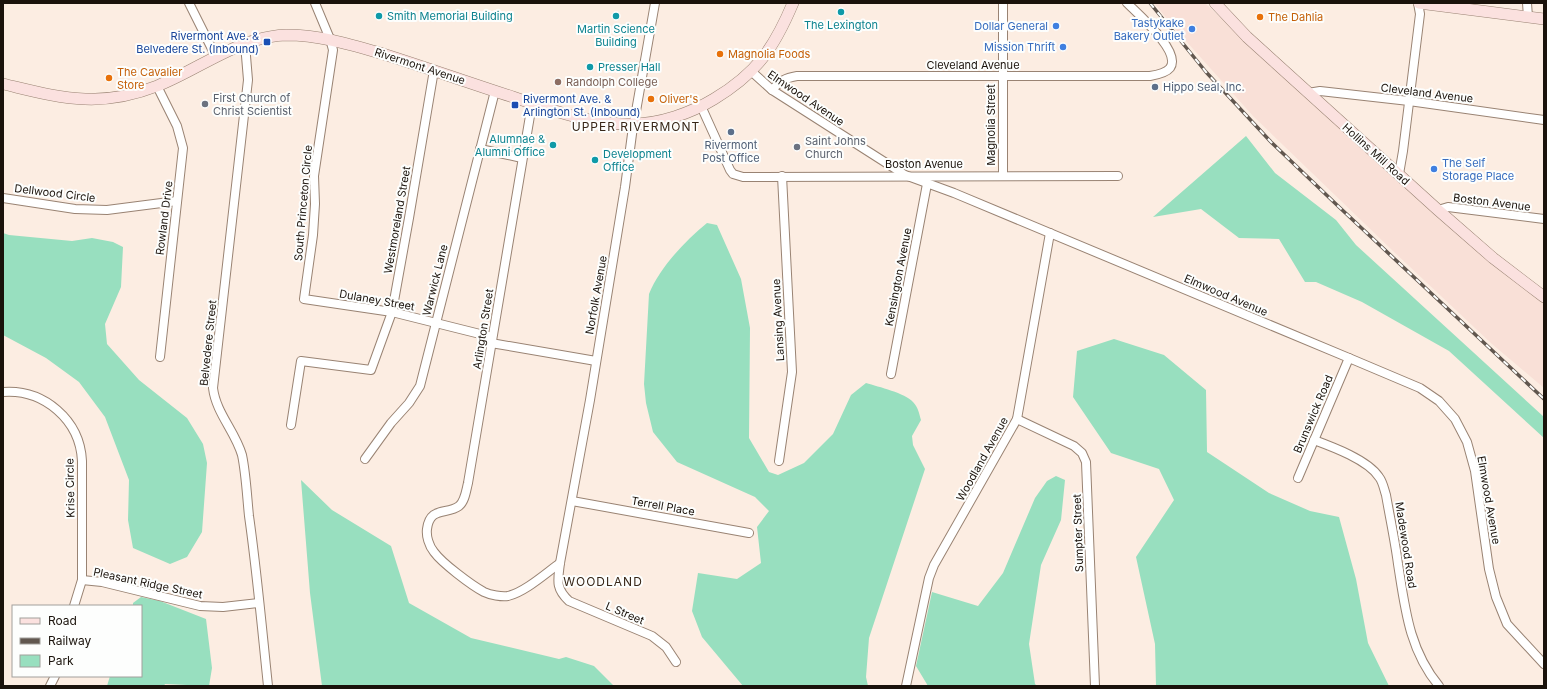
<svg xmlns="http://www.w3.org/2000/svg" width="1547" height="689" font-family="Inter,sans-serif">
<rect width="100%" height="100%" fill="#fcede2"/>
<!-- industrial -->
<path fill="#f9e0d7" d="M1154 3H1205L1312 104 1544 304V388L1492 344 1392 250 1253 116 1177 31Z"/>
<!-- green -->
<g fill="#98dfbf">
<path d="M1246 136 1275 173 1336 220 1356 245 1544 417V438L1449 351 1362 302 1316 282H1305L1279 239 1239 238 1201 209 1153 217Z"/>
<path d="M707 223 717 225 741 279 750 328 749 438 769 472 778 475 804 463 833 434 851 395 866 383C879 387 905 393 913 402 918 407 919 413 921 420L912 436 913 445 925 469 869 638 866 677 868 686H743L702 637 692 611 698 573 737 579 761 563 757 527 769 511 755 497 677 462 653 432 646 403 644 384 649 294C660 267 685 241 707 223Z"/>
<path d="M3 233 9 235 72 241 92 238 113 242 123 247 121 287 105 324 107 344 139 380 187 418 203 444 207 463 202 532 187 557 170 564 133 548 128 520 129 480 105 417 79 382 46 358 3 335Z"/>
<path d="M1114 339 1164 355 1206 390 1207 452 1269 493 1310 511 1339 517 1356 579 1368 643 1389 686H1156L1155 644 1136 557 1174 500 1159 469 1111 453 1073 397 1077 351Z"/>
<path d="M1056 476 1065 480 1061 520 1041 565 1029 644 1035 684 1037 686H928L916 666 932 592 978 606 1003 573 1035 498 1047 481Z"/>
<path d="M301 480 332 510 391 546 409 603 471 638 559 659 566 657 594 666 614 686H322L310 593Z"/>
<path d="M141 597 160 601 206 619 212 668 209 686 165 684 164 686H107L110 676H141V606H133V603Z"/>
</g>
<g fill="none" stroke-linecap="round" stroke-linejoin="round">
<!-- street casing -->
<g stroke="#998373" stroke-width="10">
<g id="street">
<path d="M189 3 216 57"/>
<path d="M315 3 330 39 333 50 314 176 315 204 313 235 304 299 392 312 492 337"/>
<path d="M655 3 632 134 625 187 590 400 560 563C558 580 555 588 569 601L652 636 666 647 676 662"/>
<path d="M1527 3 1528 17"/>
<path d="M245 44 248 80 213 388C216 413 235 431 242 455 246 474 247 497 249 516 257 572 262 629 268 686"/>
<path d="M751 71 772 90 905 175 954 193 1349 358 1420 388 1439 401 1455 419 1467 442 1475 471 1489 569 1496 597 1507 624 1544 664"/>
<path d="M157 86 177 126 183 148 160 357"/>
<path d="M772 90C780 81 785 78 797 76H1150C1156 75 1166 73 1170 68 1182 52 1138 14 1127 3"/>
<path d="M1308 93 1320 91 1409 101 1544 120"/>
<path d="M532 104 468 483C466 491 465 501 459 506 447 515 430 506 427 529 426 536 429 546 434 552 442 563 471 585 484 592 490 595 502 597 508 596 525 592 546 573 560 563"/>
<path d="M701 106 730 170 733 174 743 177 1118 176"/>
<path d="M480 149 522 158"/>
<path d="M1399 174 1403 151 1420 14 1418 3"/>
<path d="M1003 175V3"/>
<path d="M3 198 75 209 107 210 177 201"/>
<path d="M1438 210 1448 207 1544 219"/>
<path d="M491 343 596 361"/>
<path d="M891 374 927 184"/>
<path d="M3 392C44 389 80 420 82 461V580L74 606"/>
<path d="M1017 419 1074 446 1082 453 1086 462 1095 686"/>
<path d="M291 425 301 361 371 370 392 312 409 218 434 70"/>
<path d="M1314 440C1333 447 1368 460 1379 477 1383 482 1384 489 1386 495 1390 518 1395 541 1398 564 1405 608 1409 650 1439 686"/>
<path d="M365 459 391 423 409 403 420 386 495 91"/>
<path d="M779 461 792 372 782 176"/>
<path d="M1298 478 1349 358"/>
<path d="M572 501 749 533"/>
<path d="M82 580 102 582 200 606 223 607 259 603"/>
<path d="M50 686 55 676"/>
<path d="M906 686 929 578 934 565 1017 419 1050 233"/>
</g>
</g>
<!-- secondary casing -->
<g stroke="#998373" stroke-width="12">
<g id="secondary">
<path d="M1215 3 1247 37 1438 210 1493 258 1544 297"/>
<path d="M1419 3 1544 19"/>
<path d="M3 84C29 90 57 98 85 99 109 100 134 95 157 86 200 69 238 37 286 35 319 35 349 44 380 53 425 67 469 83 513 97 551 110 591 125 632 124 660 124 691 113 714 99 757 73 774 48 793 3"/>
</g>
</g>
<!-- street -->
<use href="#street" stroke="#fff" stroke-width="8"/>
<!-- secondary -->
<use href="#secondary" stroke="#fbe1df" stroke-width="11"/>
<!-- rail casing -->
<g stroke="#61574f" stroke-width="3.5">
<path id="rail" d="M1150 3 1206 72 1271 142 1338 206 1544 399"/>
</g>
<!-- rail -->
<use href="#rail" stroke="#fdfefd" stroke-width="2" stroke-dasharray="6" stroke-linecap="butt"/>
</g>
<!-- markers -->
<g fill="#0f9aa8" stroke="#fdfefd" stroke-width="1.5">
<circle cx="841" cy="12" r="4"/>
<circle cx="379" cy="16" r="4"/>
<circle cx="616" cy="16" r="4"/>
<circle cx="590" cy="67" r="4"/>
<circle cx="553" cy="145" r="4"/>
<circle cx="595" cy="160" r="4"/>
</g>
<g fill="#e8710a" stroke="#fdfefd" stroke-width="1.5">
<circle cx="1260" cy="17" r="4"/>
<circle cx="720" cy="54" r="4"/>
<circle cx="109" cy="78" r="4"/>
<circle cx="651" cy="99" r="4"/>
</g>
<g fill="#3f7fe0" stroke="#fdfefd" stroke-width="1.5">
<circle cx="1056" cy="26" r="4"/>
<circle cx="1192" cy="29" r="4"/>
<circle cx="1063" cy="47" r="4"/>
<circle cx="1434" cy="169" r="4"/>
</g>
<g fill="#1a4fb4" stroke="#fdfefd" stroke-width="1.5">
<rect x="263" y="38" width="8" height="8" rx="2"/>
<rect x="511" y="101" width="8" height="8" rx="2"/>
</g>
<circle fill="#8d6e63" stroke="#fdfefd" stroke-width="1.5" cx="558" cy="82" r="4"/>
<g fill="#5c6f8a" stroke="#fdfefd" stroke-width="1.5">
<circle cx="1155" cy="87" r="4"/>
<circle cx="731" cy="132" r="4"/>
</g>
<g fill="#6b7280" stroke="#fdfefd" stroke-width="1.5">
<circle cx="205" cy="104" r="4"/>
<circle cx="797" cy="147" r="4"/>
</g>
<g text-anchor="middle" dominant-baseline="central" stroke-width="4" stroke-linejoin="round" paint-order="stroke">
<!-- culture labels -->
<g font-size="11" fill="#0d838f" stroke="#fdfefd" text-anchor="start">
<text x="387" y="16">Smith Memorial Building</text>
<text x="841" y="25" text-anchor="middle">The Lexington</text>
<text x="616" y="29" text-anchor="middle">Martin Science<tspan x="616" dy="13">Building</tspan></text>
<text x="598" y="67">Presser Hall</text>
<text x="545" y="139" text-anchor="end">Alumnae &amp;<tspan x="545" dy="13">Alumni Office</tspan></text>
<text x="603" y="154">Development<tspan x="603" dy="13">Office</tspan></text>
</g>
<!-- food labels -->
<g font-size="11" fill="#c56008" stroke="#fdfefd" text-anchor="start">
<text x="1268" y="17">The Dahlia</text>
<text x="728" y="54">Magnolia Foods</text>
<text x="117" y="72">The Cavalier<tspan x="117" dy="13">Store</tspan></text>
<text x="659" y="99">Oliver's</text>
</g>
<!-- shop labels -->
<g font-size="11" fill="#366cbe" stroke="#fdfefd" text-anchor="end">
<text x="1184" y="23">Tastykake<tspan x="1184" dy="13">Bakery Outlet</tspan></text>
<text x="1048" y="26">Dollar General</text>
<text x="1055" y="47">Mission Thrift</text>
<text x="1442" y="163" text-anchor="start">The Self<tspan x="1442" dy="13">Storage Place</tspan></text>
</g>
<!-- transit labels -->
<g font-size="11" fill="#164399" stroke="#fdfefd" text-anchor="end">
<text x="259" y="36">Rivermont Ave. &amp;<tspan x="259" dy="13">Belvedere St. (Inbound)</tspan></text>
<text x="523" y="99" text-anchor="start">Rivermont Ave. &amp;<tspan x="523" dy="13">Arlington St. (Inbound)</tspan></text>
</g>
<!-- street labels -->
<g font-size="11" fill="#1a120b" stroke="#fdfefd">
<text x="973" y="65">Cleveland Avenue</text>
<text transform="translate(420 66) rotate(18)">Rivermont Avenue</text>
<text transform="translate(1427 93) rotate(7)">Cleveland Avenue</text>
<text transform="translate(806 98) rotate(34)">Elmwood Avenue</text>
<text transform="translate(991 125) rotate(-90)">Magnolia Street</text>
<text transform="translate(1376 154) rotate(42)">Hollins Mill Road</text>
<text x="924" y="164">Boston Avenue</text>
<text transform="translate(55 193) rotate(7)">Dellwood Circle</text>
<text transform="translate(1492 202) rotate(7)">Boston Avenue</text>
<text transform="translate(303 203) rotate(-85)">South Princeton Circle</text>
<text transform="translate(164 218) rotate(-83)">Rowland Drive</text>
<text transform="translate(397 220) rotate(-80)">Westmoreland Street</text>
<text transform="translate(898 277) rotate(-79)">Kensington Avenue</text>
<text transform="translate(435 280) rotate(-76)">Warwick Lane</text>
<text transform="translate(596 295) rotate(-80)">Norfolk Avenue</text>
<text transform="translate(1226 295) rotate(23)">Elmwood Avenue</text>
<text transform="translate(377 300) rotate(10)">Dulaney Street</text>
<text transform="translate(778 320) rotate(-93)">Lansing Avenue</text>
<text transform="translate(483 329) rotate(-81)">Arlington Street</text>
<text transform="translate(208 343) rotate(-84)">Belvedere Street</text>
<text transform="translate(1313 414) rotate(-67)">Brunswick Road</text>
<text transform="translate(982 459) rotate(-61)">Woodland Avenue</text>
<text transform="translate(70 488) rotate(-91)">Krise Circle</text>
<text transform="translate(1489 500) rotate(80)">Elmwood Avenue</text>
<text transform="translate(663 506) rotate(10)">Terrell Place</text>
<text transform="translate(1078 533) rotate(-92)">Sumpter Street</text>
<text transform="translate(1406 545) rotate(81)">Madewood Road</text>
<text transform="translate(148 583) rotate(12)">Pleasant Ridge Street</text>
<text transform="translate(625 613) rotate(23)">L Street</text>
</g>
<!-- education labels -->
<g font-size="11" fill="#785e54" stroke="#fdfefd" text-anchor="start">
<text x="566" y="82">Randolph College</text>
</g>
<!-- service labels -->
<g font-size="11" fill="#4e5e75" stroke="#fdfefd" text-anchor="start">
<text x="1163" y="87">Hippo Seal, Inc.</text>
<text x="731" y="145" text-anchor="middle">Rivermont<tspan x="731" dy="13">Post Office</tspan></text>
</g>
<!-- worship labels -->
<g font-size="11" fill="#5b616d" stroke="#fdfefd" text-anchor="start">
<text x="213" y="98">First Church of<tspan x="213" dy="13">Christ Scientist</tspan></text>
<text x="805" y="141">Saint Johns<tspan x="805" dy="13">Church</tspan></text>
</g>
<!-- neighbourhood labels -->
<g font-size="12" letter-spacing="1" fill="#372617" stroke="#fdfefd">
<text x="636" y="126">UPPER RIVERMONT</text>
<text x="603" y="581">WOODLAND</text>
</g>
</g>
<!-- border -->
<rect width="1547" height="689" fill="none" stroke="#1a120b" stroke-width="8"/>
<!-- legend -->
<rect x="12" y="605" width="130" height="72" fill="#fdfefd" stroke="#a2a09c"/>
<rect x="20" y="618" width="20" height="6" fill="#fbe1df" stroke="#a2a09c"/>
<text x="48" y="625" font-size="12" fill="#1a120b">Road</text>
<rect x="20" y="638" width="20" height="6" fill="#61574f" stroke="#a2a09c"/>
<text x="48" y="645" font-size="12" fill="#1a120b">Railway</text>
<rect x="20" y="655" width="20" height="12" fill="#98dfbf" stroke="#a2a09c"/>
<text x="48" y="665" font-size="12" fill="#1a120b">Park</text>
</svg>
